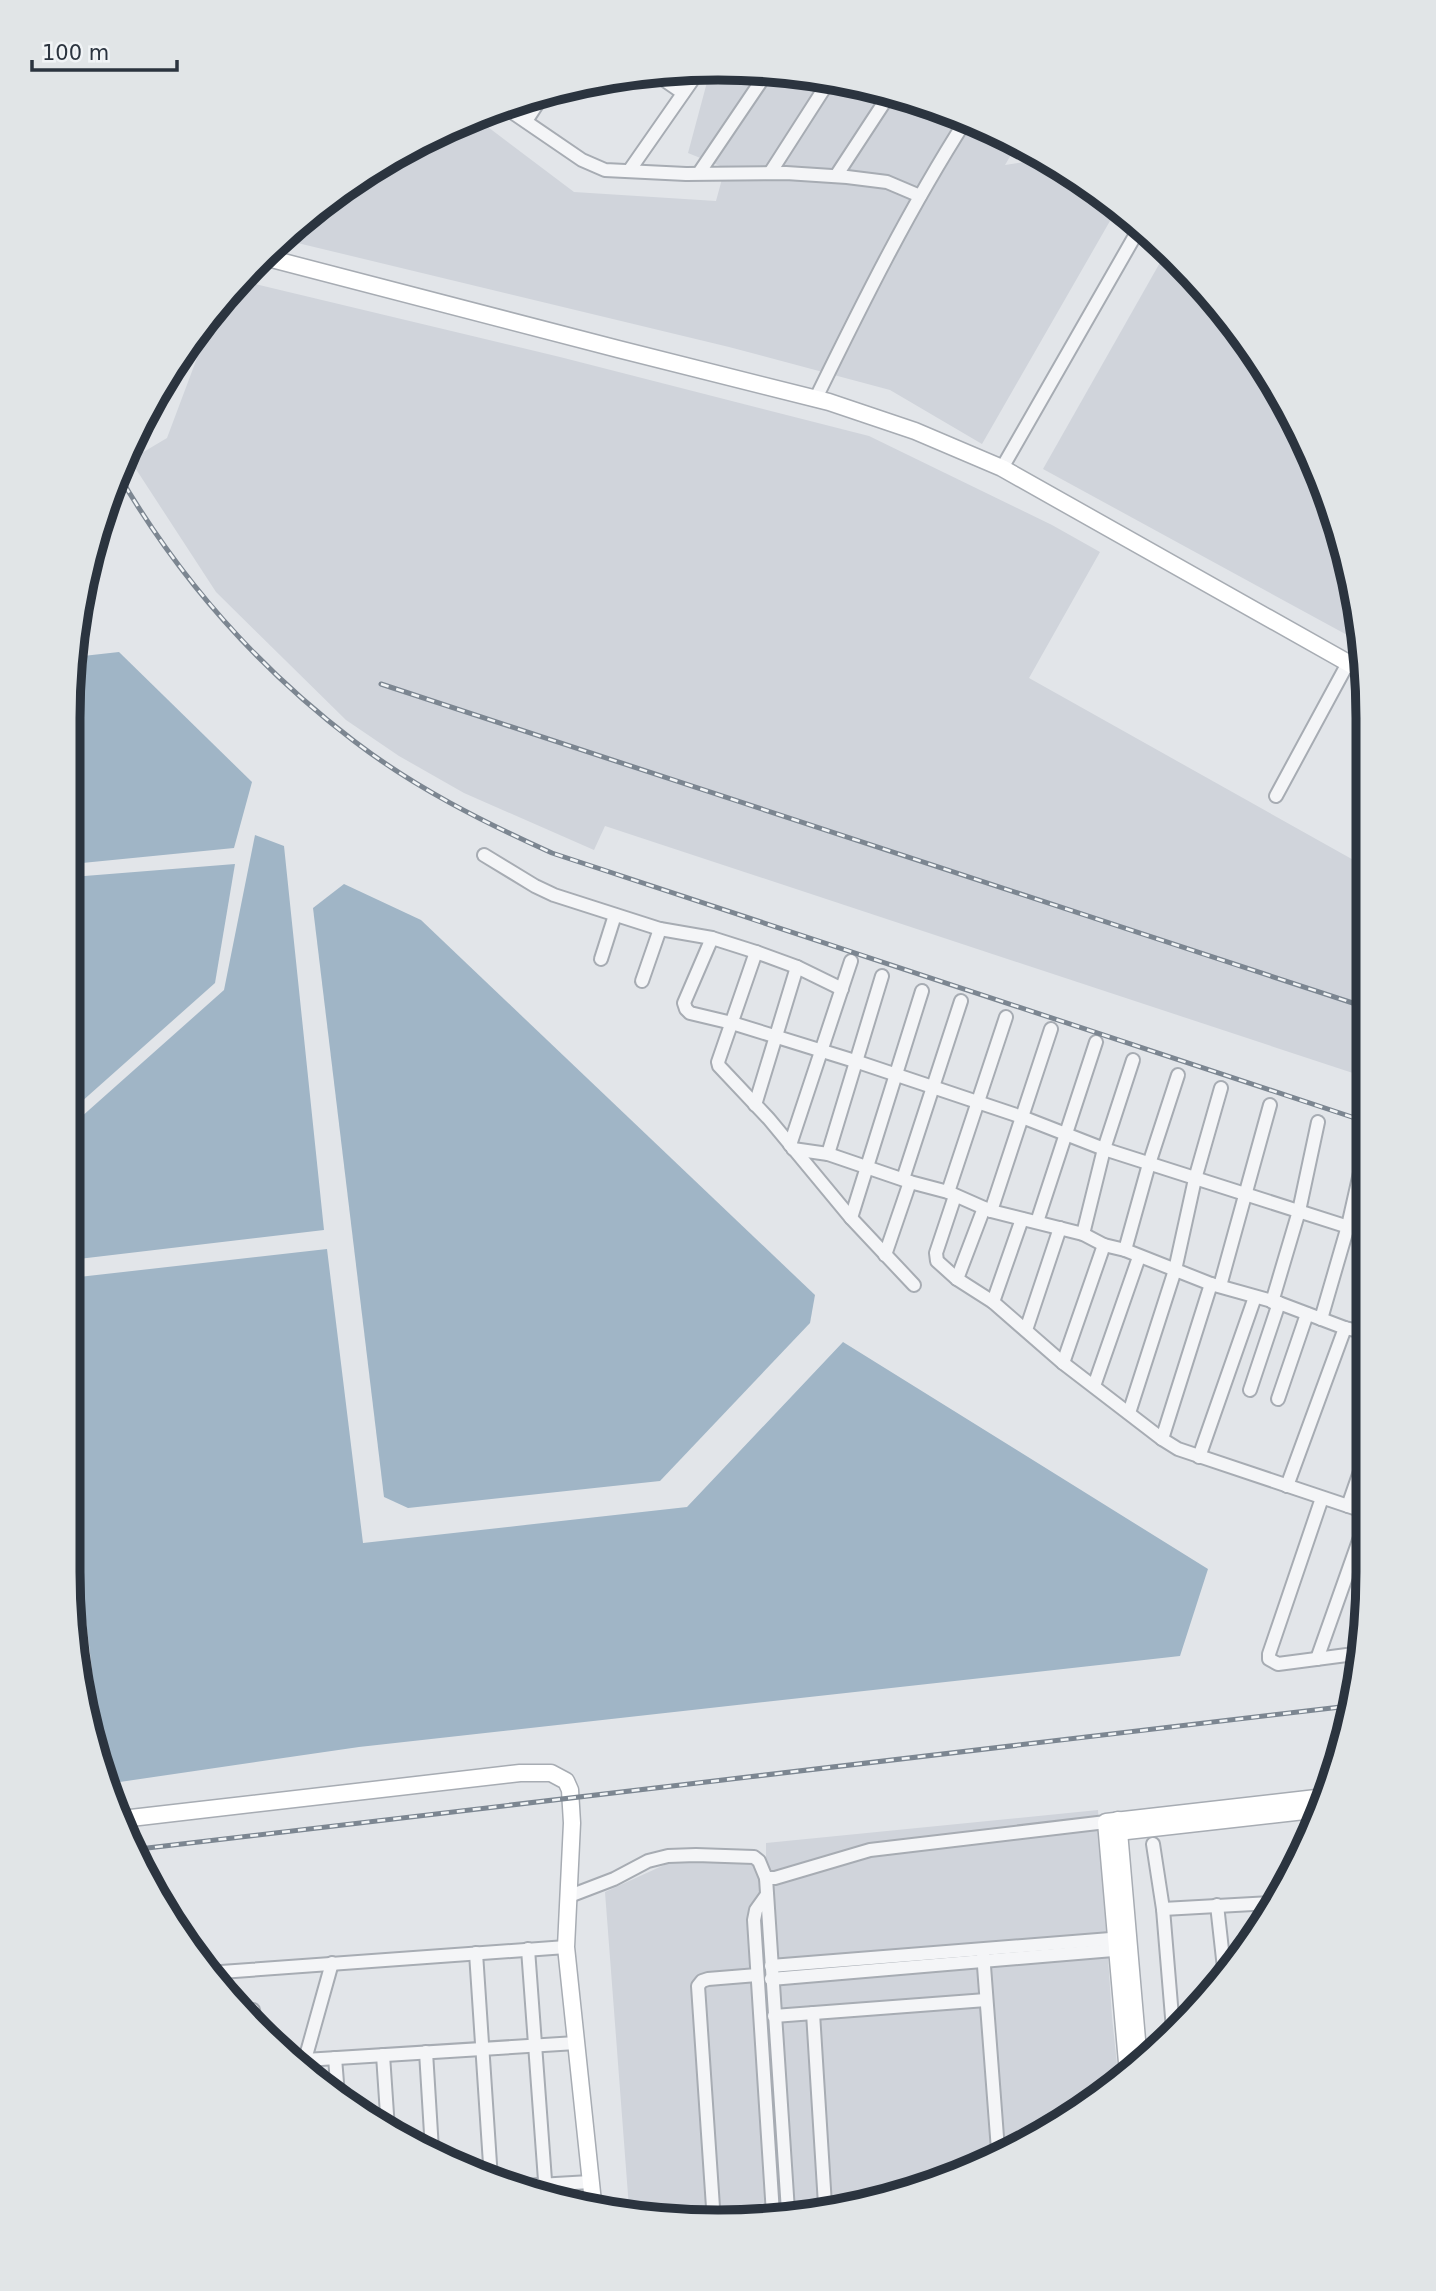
<svg xmlns="http://www.w3.org/2000/svg" width="1436" height="2291" font-family="'DejaVu Sans',sans-serif">
<rect width="100%" height="100%" fill="#e2e5e9"/>
<!-- built -->
<g fill="#d0d4db">
<path d="M760 70 886 90 1005 135 1018 143 1005 165 1043 159 1118 207 982 444 890 390 729 347 281 239 289 230 393 156 476 118 574 192 716 201 725 168 688 153 710 71Z"/>
<path d="M1166 252 1207 290 1281 393 1333 510 1360 642 1043 469Z"/>
<path d="M242 281 560 357 869 436 1052 525 1100 552 1029 678 1366 867 1365 1077 605 826 594 850 464 793 399 756 346 720 216 592 130 460 167 438 200 350 194 337 202 323Z"/>
<path d="M1098 1810 1112 2017 1119 2083 1113 2089 926 2188 718 2223 629 2208 605 1892 673 1861 766 1864V1843Z"/>
</g>
<!-- water -->
<g fill="#a0b5c6">
<path d="M119 652 252 782 234 848 72 864 74 657Z"/>
<path d="M255 835 284 846 324 1230 70 1260 71 1126 224 990Z"/>
<path d="M235 864 215 983 71 1111 72 877Z"/>
<path d="M344 884 421 920 815 1295 810 1323 660 1481 408 1508 384 1497 313 908Z"/>
<path d="M327 1249 363 1543 687 1507 843 1342 1208 1569 1180 1656 359 1747 106 1784 69 1482 70 1278Z"/>
</g>
<g fill="none" stroke-linecap="round" stroke-linejoin="round">
<!-- street casing -->
<g stroke="#a7acb3" stroke-width="16">
<g id="street">
<path d="M654 73 683 93"/>
<path d="M503 106 582 160 605 170 686 174 786 173 847 177 887 182 920 196"/>
<path d="M526 121 543 95"/>
<path d="M629 171 698 72"/>
<path d="M699 173 768 71"/>
<path d="M770 173 829 81"/>
<path d="M836 176 891 92"/>
<path d="M816 398C862 304 909 209 966 120"/>
<path d="M1002 468 1140 227"/>
<path d="M1276 796 1348 663"/>
<path d="M484 855 535 886 554 895 660 929 712 938 756 952 797 967 842 989"/>
<path d="M712 938 684 1003 686 1009 690 1013 732 1023 858 1062 1022 1117 1104 1149 1364 1232"/>
<path d="M756 952 718 1062 719 1066 769 1119 851 1218 914 1285"/>
<path d="M601 959 615 915"/>
<path d="M642 981 660 929"/>
<path d="M755 1105 797 967"/>
<path d="M790 1145 851 961"/>
<path d="M793 1149 828 1154 910 1182 948 1192 991 1211 1083 1234 1104 1245 1125 1250 1211 1284 1279 1303 1345 1328 1364 1332"/>
<path d="M828 1154 882 976"/>
<path d="M903 1179 961 1001"/>
<path d="M948 1192 1006 1017"/>
<path d="M955 1196 936 1253 937 1261 957 1279 993 1302 1063 1363 1162 1439 1178 1449 1363 1511"/>
<path d="M991 1211 1051 1029"/>
<path d="M851 1218 922 991"/>
<path d="M1037 1222 1096 1042"/>
<path d="M1083 1234 1104 1149 1133 1060"/>
<path d="M1125 1250 1149 1164 1178 1075"/>
<path d="M885 1255 910 1182"/>
<path d="M957 1279 984 1208"/>
<path d="M1220 1286 1270 1105"/>
<path d="M993 1302 1022 1219"/>
<path d="M1272 1302 1299 1211 1318 1122"/>
<path d="M1321 1319 1348 1226 1364 1155"/>
<path d="M1026 1330 1060 1228"/>
<path d="M1063 1363 1104 1245"/>
<path d="M1094 1386 1139 1257"/>
<path d="M1250 1390 1279 1303"/>
<path d="M1278 1399 1307 1314"/>
<path d="M1129 1413 1175 1270 1195 1179 1221 1088"/>
<path d="M1162 1439 1211 1284"/>
<path d="M1199 1457 1255 1297"/>
<path d="M1287 1486 1345 1328"/>
<path d="M1322 1498 1269 1654V1659L1278 1664 1362 1653"/>
<path d="M1348 1506 1363 1463"/>
<path d="M1317 1659 1363 1529"/>
<path d="M1153 1844 1163 1909 1173 2029"/>
<path d="M766 1878 788 2211"/>
<path d="M766 1896 756 1910 754 1920 773 2214"/>
<path d="M567 1897 614 1879 648 1861 668 1856 696 1855 754 1857 759 1861 766 1878H775L870 1850 1106 1822"/>
<path d="M1217 1905 1225 1977"/>
<path d="M1163 1909 1271 1903"/>
<path d="M528 1949 546 2194"/>
<path d="M476 1953 491 2179"/>
<path d="M983 1953 998 2150"/>
<path d="M771 1966 1123 1938"/>
<path d="M207 1973 566 1947"/>
<path d="M771 1979 1125 1949"/>
<path d="M253 2010 254 2016"/>
<path d="M813 2013 825 2205"/>
<path d="M774 2016 986 2000"/>
<path d="M426 2052 432 2150"/>
<path d="M383 2055 388 2129"/>
<path d="M335 2058 338 2095"/>
<path d="M305 2060 576 2043"/>
<path d="M304 2063 332 1963"/>
<path d="M506 2187 590 2182"/>
<path d="M714 2222 698 1986 702 1981 708 1979 757 1975"/>
</g>
</g>
<!-- secondary casing -->
<g stroke="#a7acb3" stroke-width="19">
<g id="secondary">
<path d="M264 257 618 349 829 402 915 431 1002 468 1366 673"/>
<path d="M122 1819 520 1773H551L566 1781 570 1790 572 1823 566 1947 593 2202"/>
<path d="M1118 1820 1139 2063"/>
<path d="M1109 1833 1322 1809"/>
<path d="M1128 2074 1106 1822 1325 1797"/>
</g>
</g>
<!-- street -->
<use href="#street" stroke="#f4f5f7" stroke-width="12"/>
<!-- secondary -->
<use href="#secondary" stroke="#fff" stroke-width="16"/>
<!-- rail casing -->
<g stroke="#7c8691" stroke-width="5">
<g id="rail">
<path d="M117 472C177 576 258 668 354 741 414 787 483 822 552 853L1364 1121"/>
<path d="M381 684 1365 1007"/>
<path d="M139 1849 1349 1706"/>
</g>
</g>
<!-- rail -->
<use href="#rail" stroke="#f1f4f6" stroke-width="2.5" stroke-dasharray="8" stroke-linecap="butt"/>
</g>
<!-- crop -->
<path d="M0 0H1436V2291H0ZM718 80H718A638 638 0 0 1 1356 718V1572A638 638 0 0 1 718 2210H718A638 638 0 0 1 80 1572V718A638 638 0 0 1 718 80Z" fill="#e1e5e7" fill-rule="evenodd"/>
<path fill="none" stroke="#2b343f" stroke-width="9" d="M718 80H718A638 638 0 0 1 1356 718V1572A638 638 0 0 1 718 2210H718A638 638 0 0 1 80 1572V718A638 638 0 0 1 718 80Z"/>
<!-- scale -->
<path d="M32 60v10h145v-10" fill="none" stroke="#2b343f" stroke-width="3.5"/>
<text x="42" y="60" font-size="21" fill="#2b343f" stroke="#f1f4f6" stroke-width="5" paint-order="stroke">100 m</text>
</svg>
